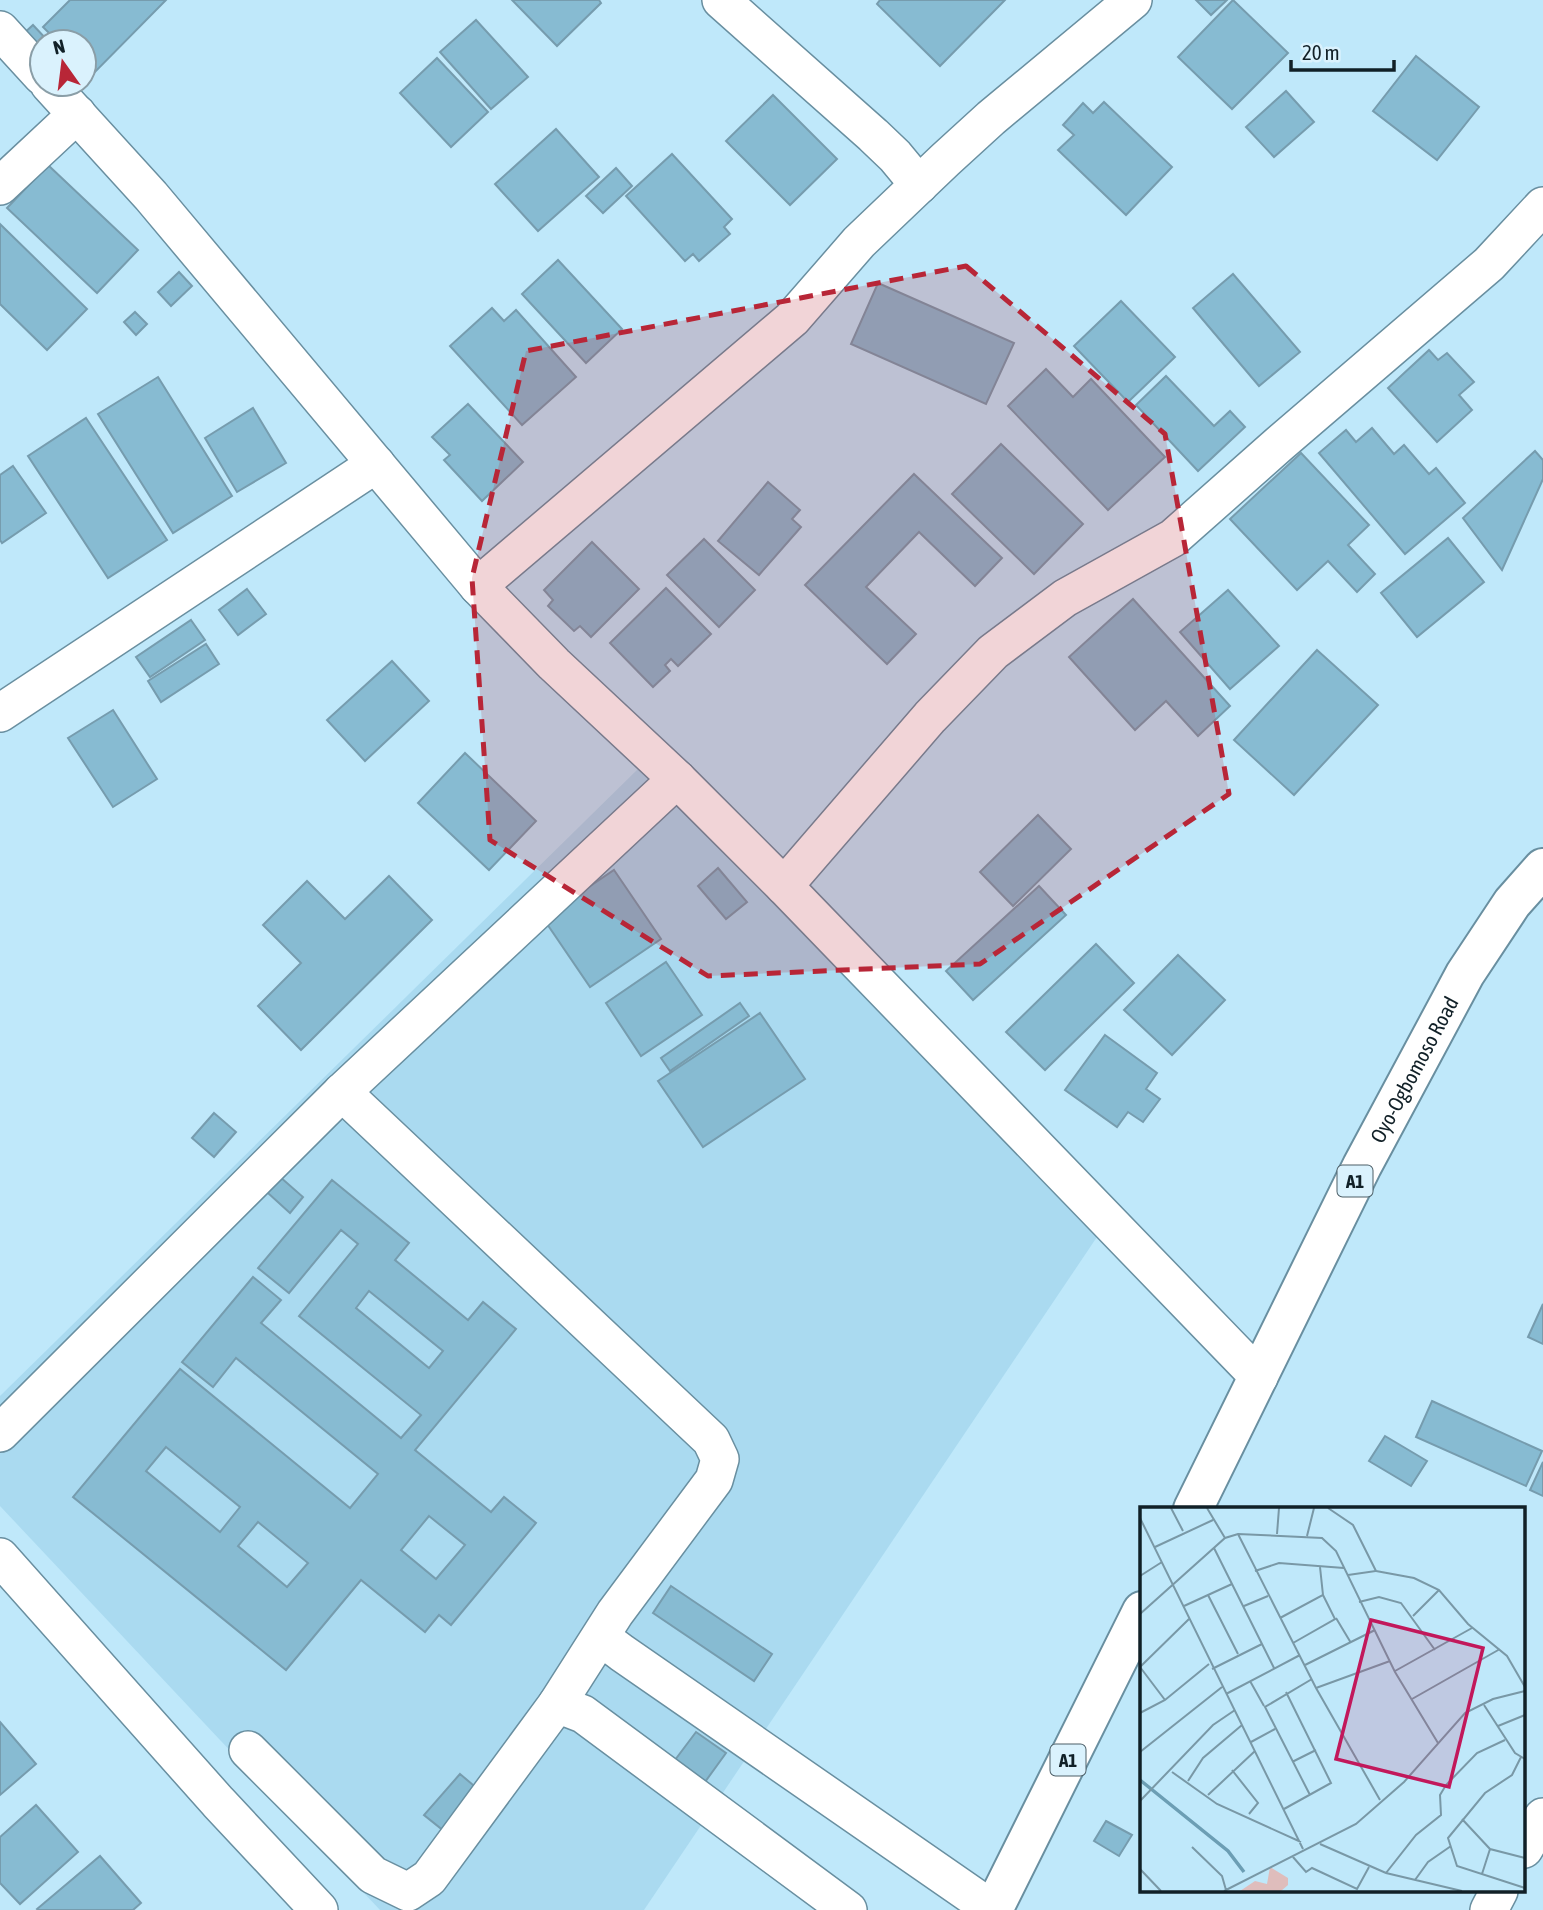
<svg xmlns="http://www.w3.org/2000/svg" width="1543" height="1910" font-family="'Asap Condensed',sans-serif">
<rect width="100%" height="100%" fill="#bfe8fa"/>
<!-- built -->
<path fill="#aadaf0" d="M640 767 1101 1231 644 1910H380L0 1506V1396Z"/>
<!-- building -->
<g fill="#87bbd2" stroke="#769cae" stroke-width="2" fill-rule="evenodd">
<path d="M70 0H166L92 75 84 68V42H58L43 27Z"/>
<path d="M512 0H599L601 3 557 46Z"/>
<path d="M880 0H1005L940 66 877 4Z"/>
<path d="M1196 0H1227L1211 15Z"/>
<path d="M1233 0 1288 53 1232 109 1178 57Z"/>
<path d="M476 20 528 77 491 109 440 52Z"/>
<path d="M33 25 49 42H42V55L22 35Z"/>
<path d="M1416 56 1479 107 1437 160 1373 111Z"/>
<path d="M437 58 488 112 451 147 400 93Z"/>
<path d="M1286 91 1314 122 1274 157 1246 127Z"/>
<path d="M773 95 837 159 790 205 726 141Z"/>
<path d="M1104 102 1172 167 1126 215 1058 150 1074 135 1063 125 1083 103 1093 113Z"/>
<path d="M556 129 599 177 538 231 495 184Z"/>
<path d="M672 154 732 219 724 227 730 234 699 261 693 254 685 261 626 196Z"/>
<path d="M48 165 138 250 97 293 7 208Z"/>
<path d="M616 168 632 186 603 213 586 196Z"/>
<path d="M0 224 87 309 47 350 0 304Z"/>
<path d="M558 260 622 329 586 363 522 294Z"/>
<path d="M179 272 192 286 171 306 158 292Z"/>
<path d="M1233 274 1300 352 1259 386 1193 308Z"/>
<path d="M878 283 1014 343 986 404 851 344Z"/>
<path d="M1121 301 1175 357 1128 402 1074 346Z"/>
<path d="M492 308 504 321 516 310 576 377 522 425 450 346Z"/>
<path d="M135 312 147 324 136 335 124 322Z"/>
<path d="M1429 350 1438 360 1447 353 1474 382 1459 395 1472 410 1437 442 1388 388Z"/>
<path d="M1046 369 1073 397 1091 379 1165 457 1108 510 1008 406Z"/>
<path d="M1166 376 1214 426 1230 411 1245 427 1198 471 1136 405Z"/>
<path d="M158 377 232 496 173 533 98 414Z"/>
<path d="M468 404 523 462 482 501 444 460 450 455 432 437Z"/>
<path d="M253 408 286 463 237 492 205 438Z"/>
<path d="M86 418 167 540 108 578 28 456Z"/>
<path d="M1372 428 1394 454 1404 445 1429 474 1436 468 1465 503 1405 554 1319 453 1346 430 1356 442Z"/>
<path d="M1001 444 1083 524 1034 574 952 494Z"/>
<path d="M1535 451 1543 460V479L1502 570 1463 518Z"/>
<path d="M1301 453 1369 525 1348 545 1375 574 1357 592 1328 561 1297 590 1230 519Z"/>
<path d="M13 466 46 513 2 543 0 540V475Z"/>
<path d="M914 474 1002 558 975 586 919 532 866 587 916 634 887 664 805 585Z"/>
<path d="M768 482 800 510 792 519 801 527 759 575 718 541Z"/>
<path d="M1448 538 1484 582 1417 637 1381 593Z"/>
<path d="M704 539 755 590 719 627 667 575Z"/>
<path d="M592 542 639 589 591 637 580 626 574 631 548 606 553 600 544 590Z"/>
<path d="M666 588 711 634 678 666 671 659 665 665 670 671 653 687 610 643Z"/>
<path d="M247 589 266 614 238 635 219 610Z"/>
<path d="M1228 590 1279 646 1230 689 1180 632Z"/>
<path d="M1133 599 1230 706 1198 736 1166 701 1135 730 1069 657Z"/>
<path d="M191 620 205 640 150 677 136 657Z"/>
<path d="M206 644 219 664 161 702 148 681Z"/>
<path d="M1317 650 1378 705 1294 795 1234 740Z"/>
<path d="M392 661 429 701 365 761 327 720Z"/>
<path d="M113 710 157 779 113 807 68 738Z"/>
<path d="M465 753 536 821 489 870 418 803Z"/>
<path d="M1038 815 1071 849 1013 906 980 872Z"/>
<path d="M718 868 747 902 726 919 698 886Z"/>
<path d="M614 870 661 939 590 987 543 918Z"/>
<path d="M389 876 432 920 301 1050 258 1006 301 963 263 925 307 881 345 919Z"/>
<path d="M1039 886 1066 915 973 1000 946 971Z"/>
<path d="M1096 944 1134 983 1045 1070 1006 1032Z"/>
<path d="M1178 955 1225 1000 1172 1055 1124 1010Z"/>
<path d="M666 962 702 1015 641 1056 606 1003Z"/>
<path d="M740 1003 749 1016 670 1071 661 1058Z"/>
<path d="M760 1013 805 1079 703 1147 658 1081Z"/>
<path d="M1105 1035 1157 1073 1146 1089 1160 1099 1143 1122 1128 1112 1117 1127 1065 1090Z"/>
<path d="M214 1113 236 1132 214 1157 192 1138Z"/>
<path d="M271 1169 303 1197 290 1213 258 1184Z"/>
<path d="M332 1180 409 1243 395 1260 468 1320 483 1302 516 1329 415 1450 491 1512 504 1497 536 1523 451 1625 439 1615 425 1632 361 1580 286 1670 73 1497 180 1369 350 1508 378 1474 236 1358 213 1387 182 1362 253 1277 281 1300 261 1323 401 1438 421 1415 299 1316 358 1244 341 1230 289 1293 258 1268ZM369 1291 443 1351 429 1368 356 1308ZM166 1447 240 1507 220 1532 146 1471ZM429 1516 465 1545 436 1579 401 1550ZM258 1522 308 1563 287 1587 238 1546Z"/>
<path d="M1543 1304V1344L1528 1337Z"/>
<path d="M1432 1401 1542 1451 1526 1486 1416 1437Z"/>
<path d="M1385 1436 1427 1461 1411 1486 1369 1461Z"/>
<path d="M1543 1462V1496L1530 1490Z"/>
<path d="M671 1586 772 1654 754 1681 653 1613Z"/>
<path d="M0 1722 36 1764 0 1795Z"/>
<path d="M696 1732 726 1753 705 1782 675 1760Z"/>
<path d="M460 1774 479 1790 444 1831 424 1815Z"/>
<path d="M36 1805 78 1852 20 1904 0 1883V1837Z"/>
<path d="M1106 1821 1132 1835 1119 1856 1094 1841Z"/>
<path d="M100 1856 141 1903 133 1910H38L37 1909Z"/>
</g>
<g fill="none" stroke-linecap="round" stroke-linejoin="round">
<!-- minor casing -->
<g stroke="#698fa0" stroke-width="40">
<g id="minor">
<path d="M721 0 873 135 895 156 919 185"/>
<path d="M0 30 42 76"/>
<path d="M49 84 151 196 478 586 554 664 677 779 784 886 1259 1377"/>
<path d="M0 186 77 114"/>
<path d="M478 586 792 319 859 242 945 160 991 118 1133 0"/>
<path d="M0 713 376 464"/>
<path d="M784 886 930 717 993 652 1065 598 1173 538 1278 445 1489 264 1543 206"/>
<path d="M0 1433 342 1092 677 779"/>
<path d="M0 1557 218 1802 319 1910"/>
<path d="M603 1634 610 1644 622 1653 993 1910"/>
<path d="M557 1704 583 1714 848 1910"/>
<path d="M248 1750 373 1875 408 1892 429 1878 557 1704 615 1613 714 1480 720 1459 711 1440 342 1092"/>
<path d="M1524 1849 1543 1817"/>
<path d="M1489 1910 1499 1891"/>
</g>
</g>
<!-- highway casing -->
<g stroke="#698fa0" stroke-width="42">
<g id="highway">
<path id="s1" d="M1193 1509 1362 1166 1465 974 1512 903 1543 868"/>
<path d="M993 1910 1142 1611"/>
</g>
</g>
<!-- minor -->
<use href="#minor" stroke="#fff" stroke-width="37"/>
<!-- highway -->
<use href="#highway" stroke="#fff" stroke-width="38"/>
</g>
<!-- marked area -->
<path fill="#b82637" fill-opacity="0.2" stroke="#b82637" stroke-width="5" stroke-dasharray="14 9" stroke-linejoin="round" d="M966 266 1165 434 1229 794 980 964 708 976 490 840 472 578 526 351Z"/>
<g text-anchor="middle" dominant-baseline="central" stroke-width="7" stroke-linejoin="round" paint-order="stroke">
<!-- shield labels -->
<g fill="#daf2fd" stroke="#4d5f67" stroke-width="2">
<rect x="1337.5" y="1165.5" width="35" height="31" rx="5"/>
<rect x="1050.5" y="1744.5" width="35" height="31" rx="5"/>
</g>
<g font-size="19" font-weight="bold" fill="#112027">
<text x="1355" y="1181">A1</text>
<text x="1068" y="1760">A1</text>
</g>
<!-- street labels -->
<g font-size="21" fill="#112027" stroke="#daf2fd">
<text stroke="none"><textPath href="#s1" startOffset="492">Oyo-Ogbomoso Road</textPath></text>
</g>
</g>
<!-- overview -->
<g transform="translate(1140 1507)">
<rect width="385" height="385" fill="#bfe8fa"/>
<path d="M130 360 148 371V378L141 384H100L115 374 127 377Z" fill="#dfbdbc"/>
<path fill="none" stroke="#6c9eb4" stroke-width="3.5" d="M0 273 88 344 104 365"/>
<path fill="none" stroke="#7998a6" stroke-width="2" d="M31 1 43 24M67 1 85 31M188 1 213 18 236 64 208 68M0 11 163 342M98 27 176 181 240 293M137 27 139 1M167 29 174 1M15 40 73 13M74 41 134 161M115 64 139 56 204 61M236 64 274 71 299 83 328 117 367 149 385 180M0 69 22 55M68 88 98 147M219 95 239 90 261 96 295 143M44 99 92 77M104 99 128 89M0 107 85 31 98 27 182 31 196 44 255 165 298 236M273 109 299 83M140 111 183 88 180 60M196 111 211 136M153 136 195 112 183 88M165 158 235 123M0 160 49 112M0 160 25 193M72 162 122 137M255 164 332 121M110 174 124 199M176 181 250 154M86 187 160 148M272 192 360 142M344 198 375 246 385 252M0 206 25 193 69 157M358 219 385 208M111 235 135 222M0 245 82 180M381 250 372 268 345 286 308 331 317 359 385 381M152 255 176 243M92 263 118 296 109 307M32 265 77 297 161 335M48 274 63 251 102 218M68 288 115 244M170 288 125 200 172 172M0 294 73 218 95 203M144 302 191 276 146 185M322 312 350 342 385 351M180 337 246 366 322 384M52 340 82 369 86 383M153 350 166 365 172 361 217 382 229 360M0 362 21 384M246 366 276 328 301 308 300 288 306 278 337 246 365 233M342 367 350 342M275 373 288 355 311 339M84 384 216 317 264 275 325 206 353 192 385 184"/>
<path fill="#c2185b" fill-opacity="0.15" stroke="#c2185b" stroke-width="3.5" d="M231 113 343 141 309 280 196 252Z"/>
<rect width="385" height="385" fill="none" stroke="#112027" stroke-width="3.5"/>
</g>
<!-- north arrow -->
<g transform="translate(63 63) rotate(346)"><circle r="33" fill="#daf2fd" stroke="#8a9ea7" stroke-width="2"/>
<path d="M0-5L12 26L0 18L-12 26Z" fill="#b82637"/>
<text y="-10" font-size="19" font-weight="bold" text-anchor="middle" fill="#112027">N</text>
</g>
<!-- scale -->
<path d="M1291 60v10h103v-10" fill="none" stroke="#112027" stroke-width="3.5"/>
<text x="1302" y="60" font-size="21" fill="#112027" stroke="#daf2fd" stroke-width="5" paint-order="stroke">20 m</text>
</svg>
